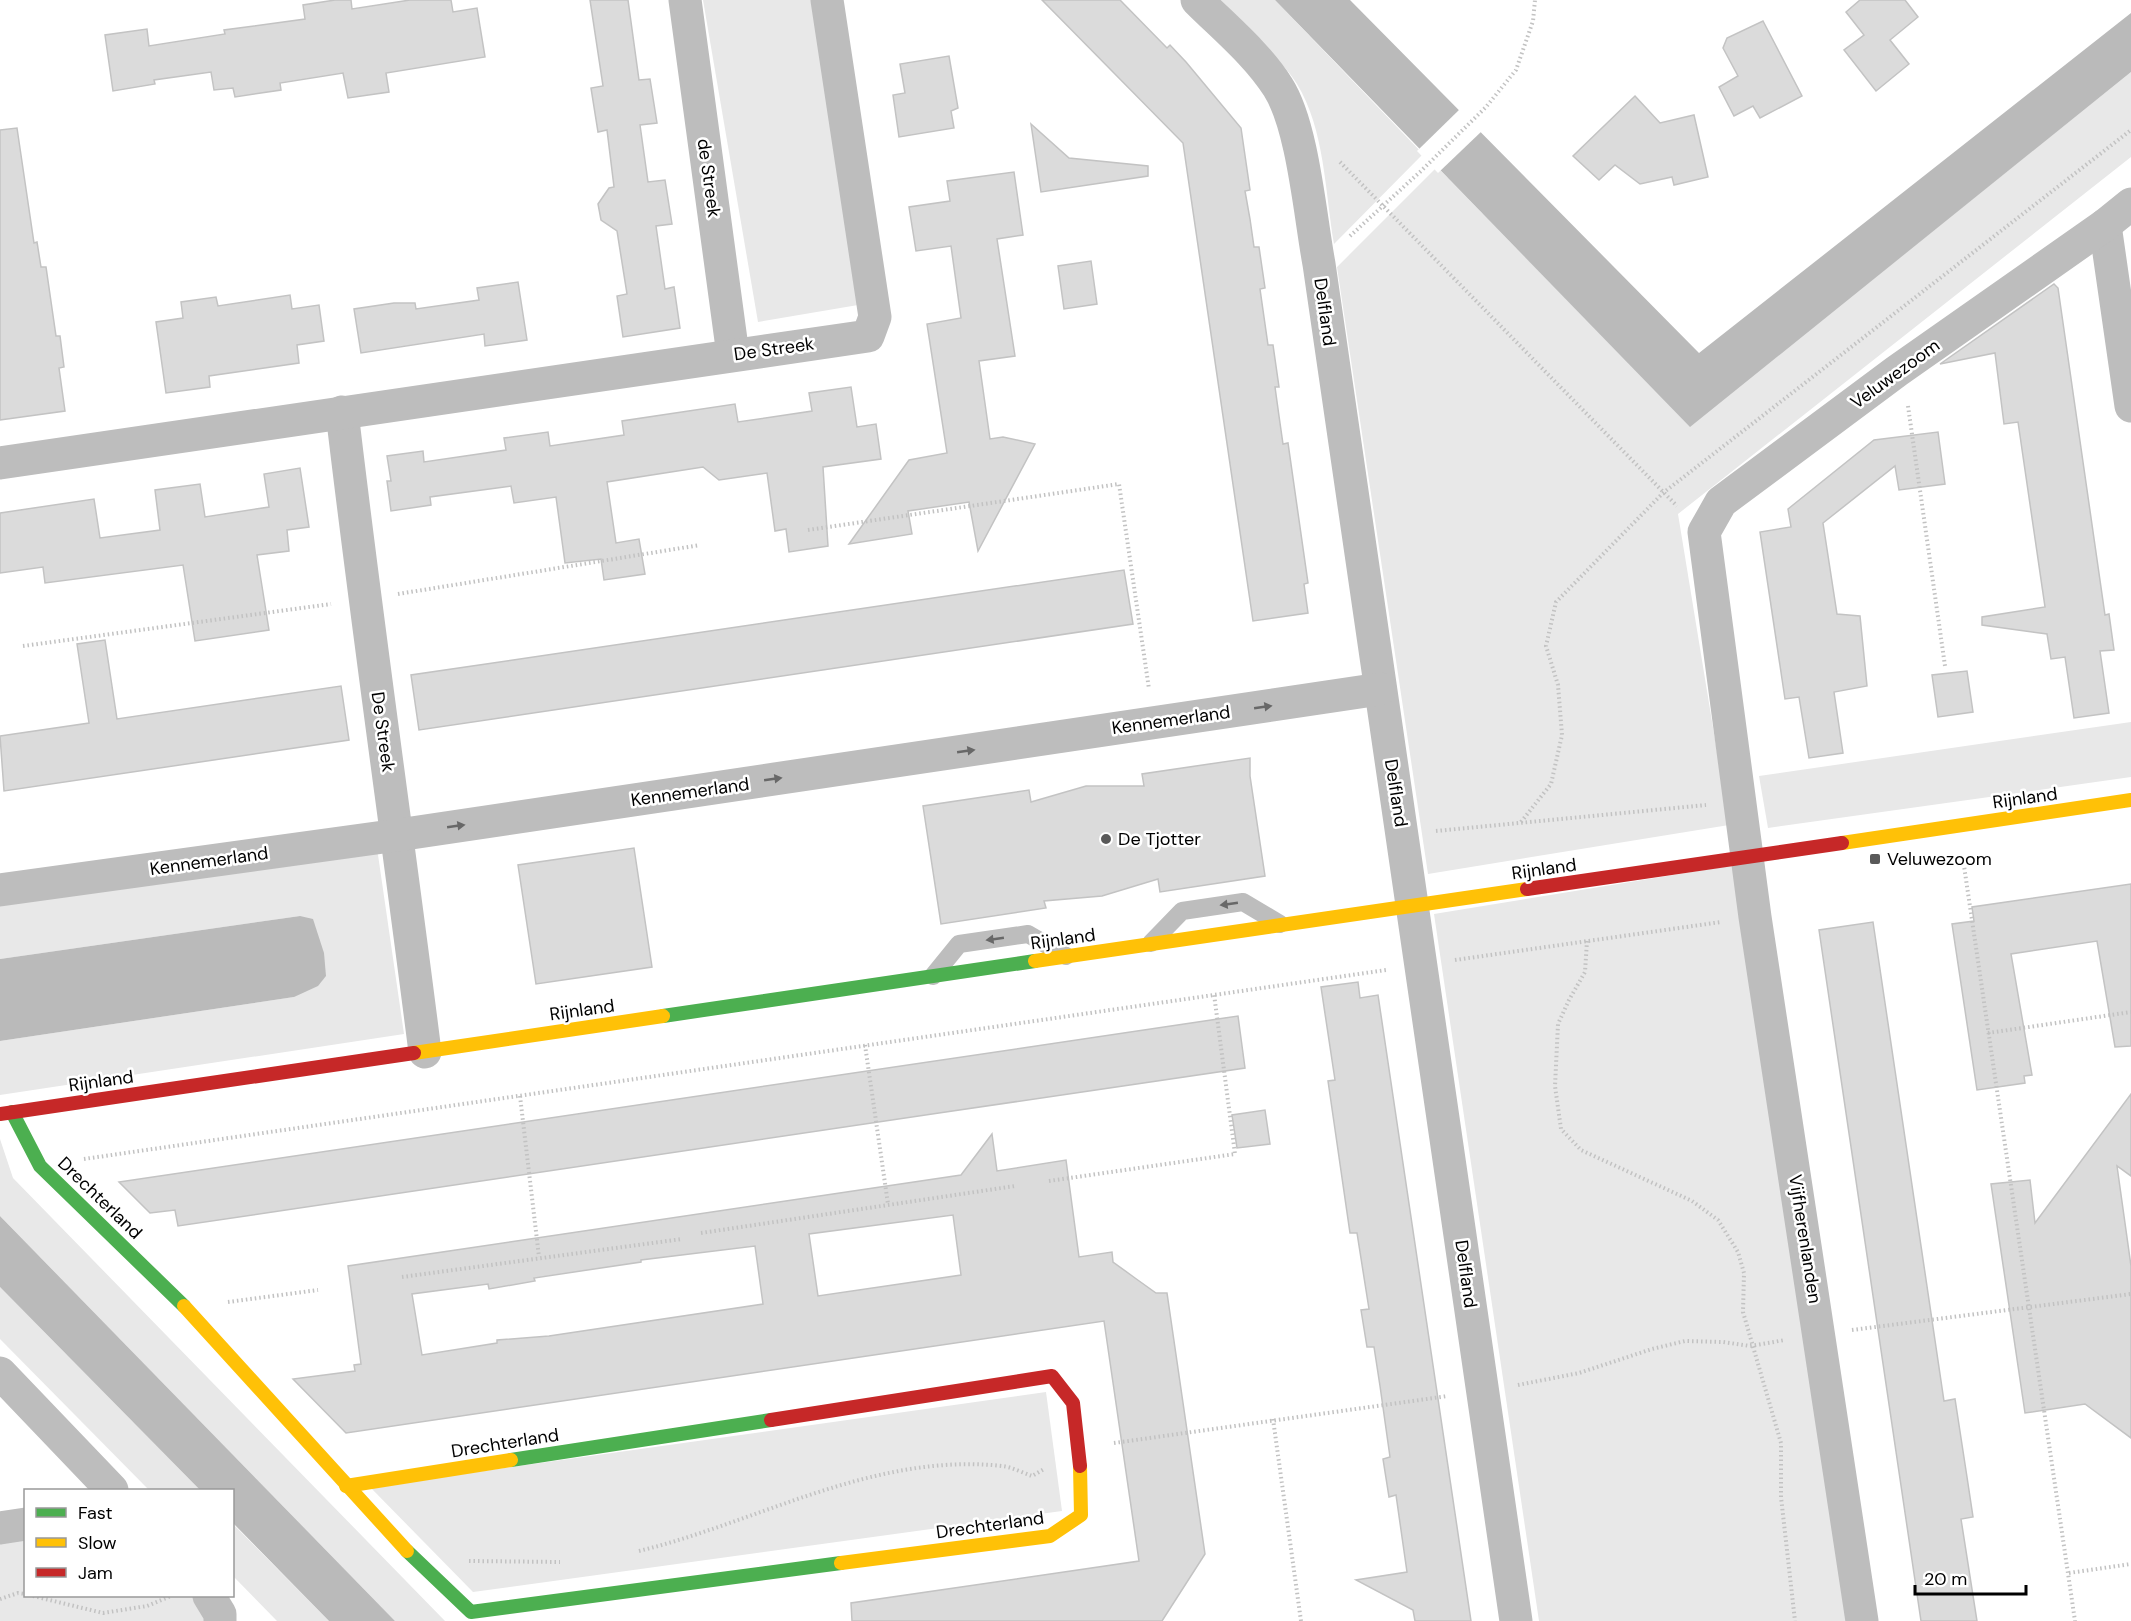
<svg xmlns="http://www.w3.org/2000/svg" width="2131" height="1621" font-family="'DM Sans',sans-serif">
<rect width="100%" height="100%" fill="#fff"/>
<!-- green -->
<g fill="#e8e8e8">
<path d="M703 0H812L858 305 758 322Z"/>
<path d="M1219 0H1275L1423 154 1334 244C1325 192 1325 130 1297 84 1281 59 1241 23 1219 0Z"/>
<path d="M2131 72V157L1678 514 1729 825 1428 874 1337 267 1437 167 1690 426Z"/>
<path d="M2131 722V777L1768 828 1759 776Z"/>
<path d="M377 848 404 1034 0 1095V1041L294 997 300 916 0 959V904Z"/>
<path d="M1735 865 1846 1621H1539L1434 914Z"/>
<path d="M0 1139 13 1178 445 1621H395L0 1216Z"/>
<path d="M0 1287 200 1490H149L0 1339Z"/>
<path d="M1046 1392 1062 1511 473 1592 370 1487Z"/>
<path d="M232 1523 329 1621H277L233 1576Z"/>
<path d="M25 1538 26 1596H192L217 1621H0V1542Z"/>
</g>
<!-- water -->
<g fill="#bababa">
<path d="M1275 0H1350L1699 353 2131 13V72L1690 427Z"/>
<path d="M300 916 313 919 324 953 326 976 318 986 294 997 0 1041V959Z"/>
<path d="M0 1216 395 1621H329L233 1523 232 1490H200L0 1287Z"/>
</g>
<!-- pier -->
<path fill="#fff" d="M1461 108 1483 130 1438 173 1417 151Z"/>
<!-- building -->
<g fill="#dbdbdb" stroke="#c3c3c3" stroke-width="1.5" fill-rule="evenodd">
<path d="M335 0H351L352 9 410 0H451L453 12 477 8 485 57 386 73 389 92 348 98 343 73 280 83 281 90 235 97 233 88 214 90 211 72 154 80 155 84 113 91 105 35 147 29 149 46 225 34 224 30 305 19 303 5Z"/>
<path d="M590 0H628L639 80 650 79 657 123 640 125 648 182 665 180 672 224 656 226 665 289 674 287 680 328 623 337 617 296 627 294 617 231 601 220 598 204 609 188 614 187 607 130 598 132 591 88 603 86Z"/>
<path d="M1042 0H1120L1167 48 1170 45 1186 62 1241 128 1250 190 1245 191 1250 219 1254 247H1259L1265 288 1260 289 1268 345H1273L1279 387H1275L1279 416 1283 444 1288 443 1308 583 1304 584 1308 613 1253 621 1183 143Z"/>
<path d="M1860 0H1905L1918 17 1890 40 1909 64 1876 91 1844 50 1864 35 1846 12Z"/>
<path d="M1763 21 1802 96 1760 118 1753 106 1734 116 1719 87 1738 76 1723 48 1727 38Z"/>
<path d="M949 56 958 108 951 111 954 128 899 137 893 95 905 93 900 64Z"/>
<path d="M1635 96 1660 123 1694 115 1708 177 1674 185 1672 177 1640 184 1615 165 1599 180 1573 156Z"/>
<path d="M1031 124 1069 158 1148 166V176L1041 192Z"/>
<path d="M17 128 34 243 37 242 41 267H46L56 336H60L64 367 59 368 65 411 0 420V130Z"/>
<path d="M1014 172 1023 235 997 239 1015 356 979 361 990 439 1003 437 1035 444 978 551 969 502 908 511 912 534 849 544 909 460 947 453 927 324 961 318 951 246 916 251 909 207 950 201 947 181Z"/>
<path d="M1091 261 1097 304 1064 309 1058 266Z"/>
<path d="M518 282 527 340 485 346 484 334 361 353 354 309 394 303H415L416 309 479 300 477 288Z"/>
<path d="M2054 284 2058 288 2105 615 2109 614 2114 650 2100 651 2109 713 2074 718 2065 657 2051 659 2047 634 1982 625V617L2045 607 2018 422 2004 424 1995 353 1940 364Z"/>
<path d="M290 295 292 309 319 305 324 341 297 345 299 363 209 376 210 387 166 393 156 322 183 318 181 302 216 297 218 306Z"/>
<path d="M851 387 857 427 876 424 881 459 823 467 828 546 789 552 786 529 775 531 767 473 719 480 703 467 607 482 616 543 639 539 645 574 604 580 601 559 565 563 556 497 514 503 511 486 430 497 431 505 391 511 387 481H391L387 456 423 451 424 462 506 450 504 438 548 432 550 446 624 435 622 421 735 404 738 422 812 411 809 393Z"/>
<path d="M1938 432 1945 484 1899 490 1895 466 1823 523 1837 614 1860 616 1867 686 1834 692 1843 753 1809 758 1799 697 1785 699 1760 532 1791 527 1788 509 1874 440Z"/>
<path d="M300 468 309 527 287 530 289 551 257 555 269 630 195 641 183 565 45 583 43 567 0 573V513L94 499 100 538 160 530 155 490 200 484 205 517 269 507 264 474Z"/>
<path d="M1124 570 1133 624 419 730 411 675Z"/>
<path d="M105 640 117 719 341 686 349 740 4 791 0 736 89 723 77 644Z"/>
<path d="M1967 671 1973 712 1938 717 1932 675Z"/>
<path d="M1250 758V776L1265 876 1160 892 1158 879 1102 896 1044 901 1046 908 941 924 923 806 1029 790 1031 802 1086 786H1144L1142 774Z"/>
<path d="M634 848 652 967 536 984 518 865Z"/>
<path d="M2131 884V1046L2115 1047 2097 941 2011 954 2032 1075 2024 1076 2025 1083 1977 1090 1952 924 1974 921 1972 907Z"/>
<path d="M1873 922 1944 1401 1955 1399 1967 1477 1973 1517 1961 1519 1977 1621H1921L1819 930Z"/>
<path d="M1358 982 1360 998 1378 995 1471 1621H1415L1413 1610 1356 1580 1407 1572 1396 1495 1389 1497 1383 1459 1390 1457 1380 1386 1374 1347H1367L1361 1310 1369 1309 1357 1233H1350L1328 1081 1335 1080 1321 987Z"/>
<path d="M1238 1016 1245 1068 939 1113 178 1226 175 1210 150 1213 119 1182Z"/>
<path d="M2131 1094V1176L2117 1166 2131 1266V1438L2085 1404 2025 1413 1991 1184 2030 1180 2035 1223Z"/>
<path d="M1265 1110 1270 1144 1237 1148 1232 1115Z"/>
<path d="M992 1134 997 1171 1066 1160 1079 1257 1112 1252 1113 1262 1135 1278 1156 1293H1167L1205 1554 1162 1621H852L851 1603 1139 1561 1104 1321 346 1433 293 1379 355 1371 354 1365 361 1364 348 1266 961 1175ZM953 1215 961 1275 818 1296 809 1234ZM755 1246 763 1304 549 1336 497 1340V1343L422 1355 412 1294 488 1284 489 1289 535 1281 534 1278 641 1262V1260Z"/>
</g>
<g fill="none" stroke-linecap="round" stroke-linejoin="round">
<!-- path -->
<g stroke="#c2c2c2" stroke-width="4" stroke-dasharray="1.5 3" stroke-linecap="butt">
<path d="M1340 162 1677 506"/>
<path d="M1350 236 1421 171 1486 107 1516 70 1533 21 1535 0"/>
<path d="M1908 406 1945 666"/>
<path d="M808 530 1119 484 1149 689"/>
<path d="M398 594 700 545"/>
<path d="M23 646 331 604"/>
<path d="M1521 822 1551 784 1562 735 1558 685 1546 646 1556 602 1663 493 2131 130"/>
<path d="M1436 831 1706 805"/>
<path d="M1963 859 2075 1621"/>
<path d="M1587 941 1585 972 1569 1000 1558 1024 1555 1086 1561 1129 1581 1150 1692 1201 1718 1220 1738 1252 1744 1273 1743 1312 1781 1443V1497L1795 1621"/>
<path d="M1455 960 1721 922"/>
<path d="M1988 1033 2131 1012"/>
<path d="M865 1045 888 1204"/>
<path d="M520 1096 539 1257"/>
<path d="M84 1159 1386 970"/>
<path d="M1049 1181 1235 1154 1214 994"/>
<path d="M701 1233 1015 1186"/>
<path d="M402 1277 682 1239"/>
<path d="M228 1302 318 1290"/>
<path d="M1852 1330 2131 1294"/>
<path d="M1518 1385 1579 1373 1652 1349 1685 1341 1723 1342 1750 1346 1785 1340"/>
<path d="M1273 1419 1301 1621"/>
<path d="M1114 1443 1448 1396"/>
<path d="M639 1551C758 1522 875 1452 1002 1466 1012 1467 1023 1473 1032 1476L1044 1469"/>
<path d="M469 1561 560 1562"/>
<path d="M2069 1573 2131 1564"/>
<path d="M33 1596 103 1613 147 1606 171 1596"/>
<path d="M0 1599 18 1593 26 1594"/>
</g>
<!-- lane -->
<g stroke="#bdbdbd" stroke-width="18">
<path d="M1151 943 1182 911 1243 902 1280 924"/>
<path d="M933 976 959 944 1028 934 1066 956"/>
</g>
<!-- street -->
<g stroke="#bdbdbd" stroke-width="33">
<path d="M685 0 733 355"/>
<path d="M1197 0C1224 27 1257 54 1278 87 1303 126 1310 216 1319 264L1516 1621"/>
<path d="M2105 225 2131 406"/>
<path d="M342 412C367 626 398 838 425 1052"/>
<path d="M0 463 868 336 875 317 827 0"/>
<path d="M0 890 398 835 1380 689"/>
<path d="M0 1373 112 1490"/>
<path d="M0 1528 26 1524"/>
<path d="M209 1596 220 1614V1621"/>
<path d="M1862 1621 1755 917 1704 532 1721 502 1897 371 2105 225 2131 204"/>
</g>
<!-- fast -->
<g stroke="#4caf50" stroke-width="14">
<path d="M663 1016 1035 961"/>
<path d="M12 1112 40 1166 184 1306"/>
<path d="M511 1460 771 1420"/>
<path d="M407 1551 471 1612 841 1563"/>
</g>
<!-- slow -->
<g stroke="#ffc107" stroke-width="14">
<path d="M1842 843 2131 800"/>
<path d="M1035 961 1527 889"/>
<path d="M414 1053 663 1016"/>
<path d="M184 1306 407 1551"/>
<path d="M346 1486 511 1460"/>
<path d="M841 1563 1050 1536 1081 1515 1080 1466"/>
</g>
<!-- jam -->
<g stroke="#c62828" stroke-width="14">
<path d="M1527 889 1842 843"/>
<path d="M0 1114 414 1053"/>
<path d="M771 1420 1052 1376 1073 1403 1080 1466"/>
</g>
</g>
<!-- one-way arrows -->
<defs><path id="oneway-solid" d="M-6-.8H1V-3.2L6.5 0L1 3.2V.8H-6Z" transform="scale(1.5)"/></defs>
<g fill="#686868">
<use href="#oneway-solid" transform="translate(1263 707) rotate(-8)"/>
<use href="#oneway-solid" transform="translate(966 751) rotate(-8)"/>
<use href="#oneway-solid" transform="translate(773 779) rotate(-8)"/>
<use href="#oneway-solid" transform="translate(456 826) rotate(-8)"/>
<use href="#oneway-solid" transform="translate(1229 904) rotate(172)"/>
<use href="#oneway-solid" transform="translate(995 939) rotate(172)"/>
</g>
<!-- markers -->
<g fill="#595959" stroke="#fff" stroke-width="2">
<circle cx="1106" cy="839" r="6"/>
<rect x="1869" y="853" width="12" height="12" rx="3"/>
</g>
<g text-anchor="middle" dominant-baseline="central" stroke-width="5" stroke-linejoin="round" paint-order="stroke">
<!-- street labels -->
<g font-size="18" fill="#000" stroke="#fff">
<text transform="translate(709 178) rotate(82)">de Streek</text>
<text transform="translate(1325 312) rotate(82)">Delfland</text>
<text transform="translate(774 349) rotate(-8)">De Streek</text>
<text transform="translate(1895 374) rotate(-36)">Veluwezoom</text>
<text transform="translate(1171 720) rotate(-8)">Kennemerland</text>
<text transform="translate(383 732) rotate(82)">De Streek</text>
<text transform="translate(690 792) rotate(-8)">Kennemerland</text>
<text transform="translate(1396 793) rotate(81)">Delfland</text>
<text transform="translate(2025 798) rotate(-8)">Rijnland</text>
<text transform="translate(209 861) rotate(-8)">Kennemerland</text>
<text transform="translate(1544 869) rotate(-8)">Rijnland</text>
<text transform="translate(1063 939) rotate(-8)">Rijnland</text>
<text transform="translate(582 1010) rotate(-8)">Rijnland</text>
<text transform="translate(101 1081) rotate(-8)">Rijnland</text>
<text transform="translate(100 1198) rotate(44)">Drechterland</text>
<text transform="translate(1805 1239) rotate(81)">Vijfherenlanden</text>
<text transform="translate(1466 1274) rotate(82)">Delfland</text>
<text transform="translate(505 1443) rotate(-9)">Drechterland</text>
<text transform="translate(990 1525) rotate(-8)">Drechterland</text>
</g>
<!-- poi labels -->
<g font-size="18" fill="#000" stroke="#fff" text-anchor="start">
<text x="1118" y="839">De Tjotter</text>
<text x="1887" y="859">Veluwezoom</text>
</g>
</g>
<!-- legend -->
<rect x="24" y="1489" width="210" height="108" fill="#ffffff" stroke="#999999" stroke-width="1.5"/>
<rect x="36" y="1508" width="30" height="9" fill="#4caf50" stroke="#999999" stroke-width="1.5"/>
<text x="78" y="1519" font-size="18" fill="#000000">Fast</text>
<rect x="36" y="1538" width="30" height="9" fill="#ffc107" stroke="#999999" stroke-width="1.5"/>
<text x="78" y="1549" font-size="18" fill="#000000">Slow</text>
<rect x="36" y="1568" width="30" height="9" fill="#c62828" stroke="#999999" stroke-width="1.5"/>
<text x="78" y="1579" font-size="18" fill="#000000">Jam</text>
<!-- scale -->
<path d="M1915 1585v9h111v-9" fill="none" stroke="#000000" stroke-width="3"/>
<text x="1924" y="1585" font-size="18" fill="#000000" stroke="#ffffff" stroke-width="4.5" paint-order="stroke">20 m</text>
</svg>
